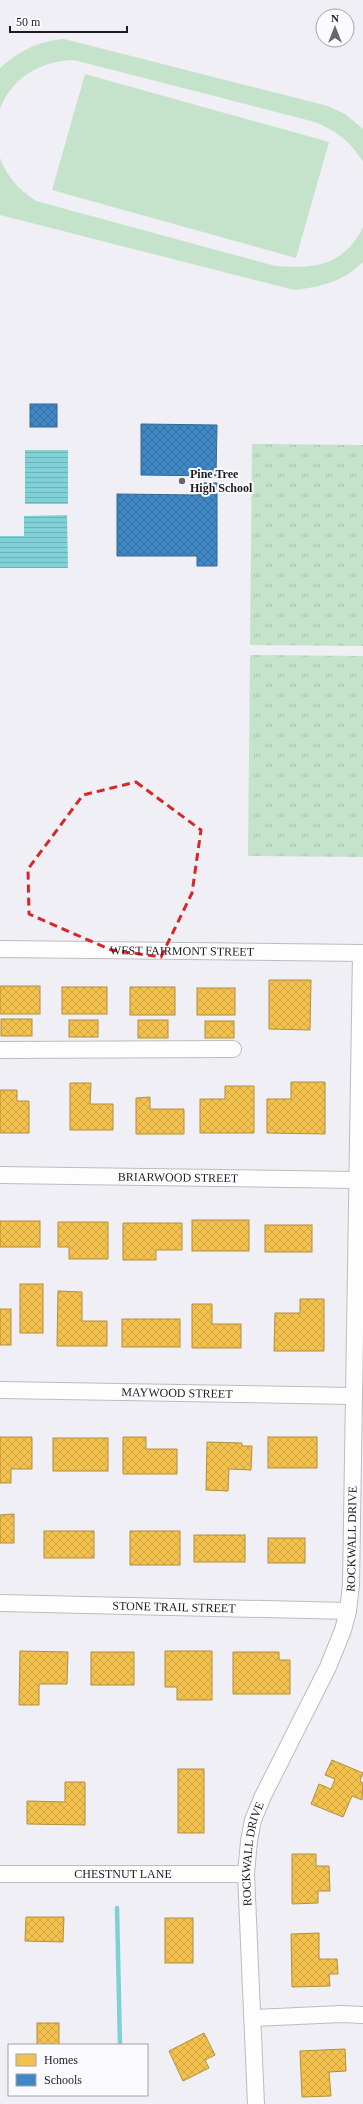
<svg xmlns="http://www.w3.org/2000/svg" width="363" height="2104" font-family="Georgia,serif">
<defs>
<pattern id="grass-tufts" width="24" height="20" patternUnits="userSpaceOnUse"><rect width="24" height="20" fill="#c4e3ca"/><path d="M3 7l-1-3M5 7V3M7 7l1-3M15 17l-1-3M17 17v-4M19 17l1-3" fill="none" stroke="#a8c2ad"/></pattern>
<pattern id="water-rules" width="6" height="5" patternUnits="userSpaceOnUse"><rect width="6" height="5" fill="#80d1d6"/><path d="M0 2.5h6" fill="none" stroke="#6eb3b7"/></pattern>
<pattern id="homes-cross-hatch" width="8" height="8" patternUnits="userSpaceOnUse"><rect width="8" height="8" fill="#f2c14e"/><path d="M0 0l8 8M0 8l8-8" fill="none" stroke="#cfa544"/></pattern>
<pattern id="schools-cross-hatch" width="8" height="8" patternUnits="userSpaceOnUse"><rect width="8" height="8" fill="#3f88c5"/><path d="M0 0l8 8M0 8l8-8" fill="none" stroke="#346fa0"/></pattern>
</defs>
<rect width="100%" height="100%" fill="#efeff5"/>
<!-- grass -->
<g fill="url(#grass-tufts)">
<path d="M252 444 363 445V646L250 645Z"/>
<path d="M250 655 363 656V857L248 856Z"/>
</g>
<!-- pitch -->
<g fill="#c4e3ca">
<path d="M64 39 328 106 345 114 363 129V162C351 142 337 131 315 122L74 60C41 61 12 77 0 109V68C19 51 38 41 64 39Z"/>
<path d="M85 74 329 142 296 258 52 190Z"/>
<path d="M0 158C7 177 19 190 36 201L275 266C314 269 344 266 363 227V262C343 282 320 287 294 290L0 215Z"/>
</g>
<!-- water -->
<g fill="url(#water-rules)">
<rect x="25" y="450" width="43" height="54"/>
<path d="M67 515 68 568H0V536H24V516Z"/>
</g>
<!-- homes -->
<g fill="url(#homes-cross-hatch)" stroke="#b29040">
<path d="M269 980H311L310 1030 269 1029Z"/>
<rect x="0" y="986" width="40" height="28"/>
<rect x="62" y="987" width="45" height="27"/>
<rect x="130" y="987" width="45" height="28"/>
<rect x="197" y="988" width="38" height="27"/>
<rect x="1" y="1019" width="31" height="17"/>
<rect x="69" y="1020" width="29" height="17"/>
<rect x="138" y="1020" width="30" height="18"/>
<rect x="205" y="1021" width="29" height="17"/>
<path d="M291 1082H325V1134L267 1133V1099H291Z"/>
<path d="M70 1083H91L90 1104H113V1130H70Z"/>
<path d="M225 1086H254V1133H200V1099H225Z"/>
<path d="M0 1090H17V1101H29V1133H0Z"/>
<path d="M150 1097V1109H184V1134H136V1098Z"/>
<rect x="192" y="1220" width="57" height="31"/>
<rect x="0" y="1221" width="40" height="26"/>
<path d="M58 1222H108V1259H69V1247H58Z"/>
<path d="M123 1223H182V1250H156V1260H123Z"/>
<rect x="265" y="1225" width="47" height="27"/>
<rect x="20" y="1284" width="23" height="49"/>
<path d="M58 1291 82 1292V1321H107V1346H57Z"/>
<path d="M300 1299H324V1351H274L275 1313H300Z"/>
<path d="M192 1304H212V1324H241V1348H192Z"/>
<rect x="0" y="1309" width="11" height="36"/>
<rect x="122" y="1319" width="58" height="28"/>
<path d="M0 1437H32V1469H11V1483H0Z"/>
<path d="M123 1437H146V1449H177V1474H123Z"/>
<rect x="268" y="1437" width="49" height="31"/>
<rect x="53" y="1438" width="55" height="33"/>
<path d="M207 1442 242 1443V1446H252L251 1470 229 1469 228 1491 206 1490Z"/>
<path d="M14 1514V1543H0V1515Z"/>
<rect x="44" y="1531" width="50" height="27"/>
<rect x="130" y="1531" width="50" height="34"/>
<rect x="194" y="1535" width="51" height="27"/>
<rect x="268" y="1538" width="37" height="25"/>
<path d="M20 1651 68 1652 67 1684H39V1705H19Z"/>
<path d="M165 1651H212V1700H177V1687H165Z"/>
<rect x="91" y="1652" width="43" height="33"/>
<path d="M233 1652H279V1660H290V1694H233Z"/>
<path d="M332 1760 363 1773 360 1781 363 1783 362 1800 352 1796 343 1817 311 1804 319 1784 331 1789 335 1779 325 1775Z"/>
<rect x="178" y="1769" width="26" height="64"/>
<path d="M65 1782H85V1825L27 1824V1801L65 1802Z"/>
<path d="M292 1854H316V1866H329L330 1891H318V1903L292 1904Z"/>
<path d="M26 1917H64L63 1942 25 1941Z"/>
<rect x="165" y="1918" width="28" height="45"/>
<path d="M319 1933V1959H337L338 1974H329L330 1986 292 1987 291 1934Z"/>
<rect x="37" y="2023" width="22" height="22"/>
<path d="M204 2033 215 2055 205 2060 209 2068 183 2081 169 2051Z"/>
<path d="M345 2049 346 2071 329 2072 331 2096 302 2097 300 2051Z"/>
</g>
<!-- schools -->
<g fill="url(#schools-cross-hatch)" stroke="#356894">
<rect x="30" y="404" width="27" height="23"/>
<path d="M141 424 217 425 216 476 141 475Z"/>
<path d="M198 483H217V566H197V556H117V494L198 495Z"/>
</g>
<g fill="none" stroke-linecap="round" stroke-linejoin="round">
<!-- stream -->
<path stroke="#80d1d6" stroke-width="4.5" d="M117 1908 120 2045"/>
<!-- minor casing -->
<g stroke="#bcbcc0" stroke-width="18">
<g id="minor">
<path id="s1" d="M0 949 363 953"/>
<path d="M0 1050 233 1049"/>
<path id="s2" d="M0 1175 357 1180"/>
<path id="s3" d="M0 1390 353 1396"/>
<path id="s4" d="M0 1603 348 1611"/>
<path id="s5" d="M0 1874H246"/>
<path d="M253 2018 341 2014 363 2015"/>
<path id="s6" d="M256 2104 246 1874 249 1841 253 1820 263 1796 328 1667 343 1630 348 1611 351 1585 361 953"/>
</g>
</g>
<!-- minor -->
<use href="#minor" stroke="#fdfdfe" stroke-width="16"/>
</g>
<!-- marked area -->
<path fill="none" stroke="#d62828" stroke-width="3" stroke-dasharray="8 5" stroke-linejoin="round" d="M136 782 201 830 192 893 161 957 111 950 29 914 28 869 83 795Z"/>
<!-- markers -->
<circle fill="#66666b" stroke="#fbfbff" stroke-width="1.5" cx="182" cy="481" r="4"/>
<g text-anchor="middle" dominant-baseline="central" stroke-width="4" stroke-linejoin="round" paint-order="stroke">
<!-- poi labels -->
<g font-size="12" font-weight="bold" fill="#1d1d21" stroke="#fbfbff" text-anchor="start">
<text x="190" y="474">Pine Tree<tspan x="190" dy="14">High School</tspan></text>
</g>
<!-- street labels -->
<g font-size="12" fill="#1d1d21" stroke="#fbfbff">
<text stroke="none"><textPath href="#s1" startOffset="182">WEST FAIRMONT STREET</textPath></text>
<text stroke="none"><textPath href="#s2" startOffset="178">BRIARWOOD STREET</textPath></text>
<text stroke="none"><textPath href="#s3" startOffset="177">MAYWOOD STREET</textPath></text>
<text stroke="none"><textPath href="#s6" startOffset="587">ROCKWALL DRIVE</textPath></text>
<text stroke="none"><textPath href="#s4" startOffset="174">STONE TRAIL STREET</textPath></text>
<text stroke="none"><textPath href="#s6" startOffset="251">ROCKWALL DRIVE</textPath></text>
<text stroke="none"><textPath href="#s5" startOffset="123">CHESTNUT LANE</textPath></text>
</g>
</g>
<!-- legend -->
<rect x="8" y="2044" width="140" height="52" fill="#fbfbff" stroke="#a2a2a6"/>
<rect x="16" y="2054" width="20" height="12" fill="#f2c14e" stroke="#a2a2a6"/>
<text x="44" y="2064" font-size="12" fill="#1d1d21">Homes</text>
<rect x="16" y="2074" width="20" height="12" fill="#3f88c5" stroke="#a2a2a6"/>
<text x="44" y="2084" font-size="12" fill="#1d1d21">Schools</text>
<!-- north arrow -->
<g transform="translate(335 28)"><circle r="19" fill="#fbfbff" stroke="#a2a2a6"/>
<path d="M0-3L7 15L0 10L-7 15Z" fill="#66666b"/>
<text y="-6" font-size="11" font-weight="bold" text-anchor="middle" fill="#1d1d21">N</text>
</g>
<!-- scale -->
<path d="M10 26v6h117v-6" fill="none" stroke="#1d1d21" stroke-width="2"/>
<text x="16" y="26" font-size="12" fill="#1d1d21" stroke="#fbfbff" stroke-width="3" paint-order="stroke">50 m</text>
</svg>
